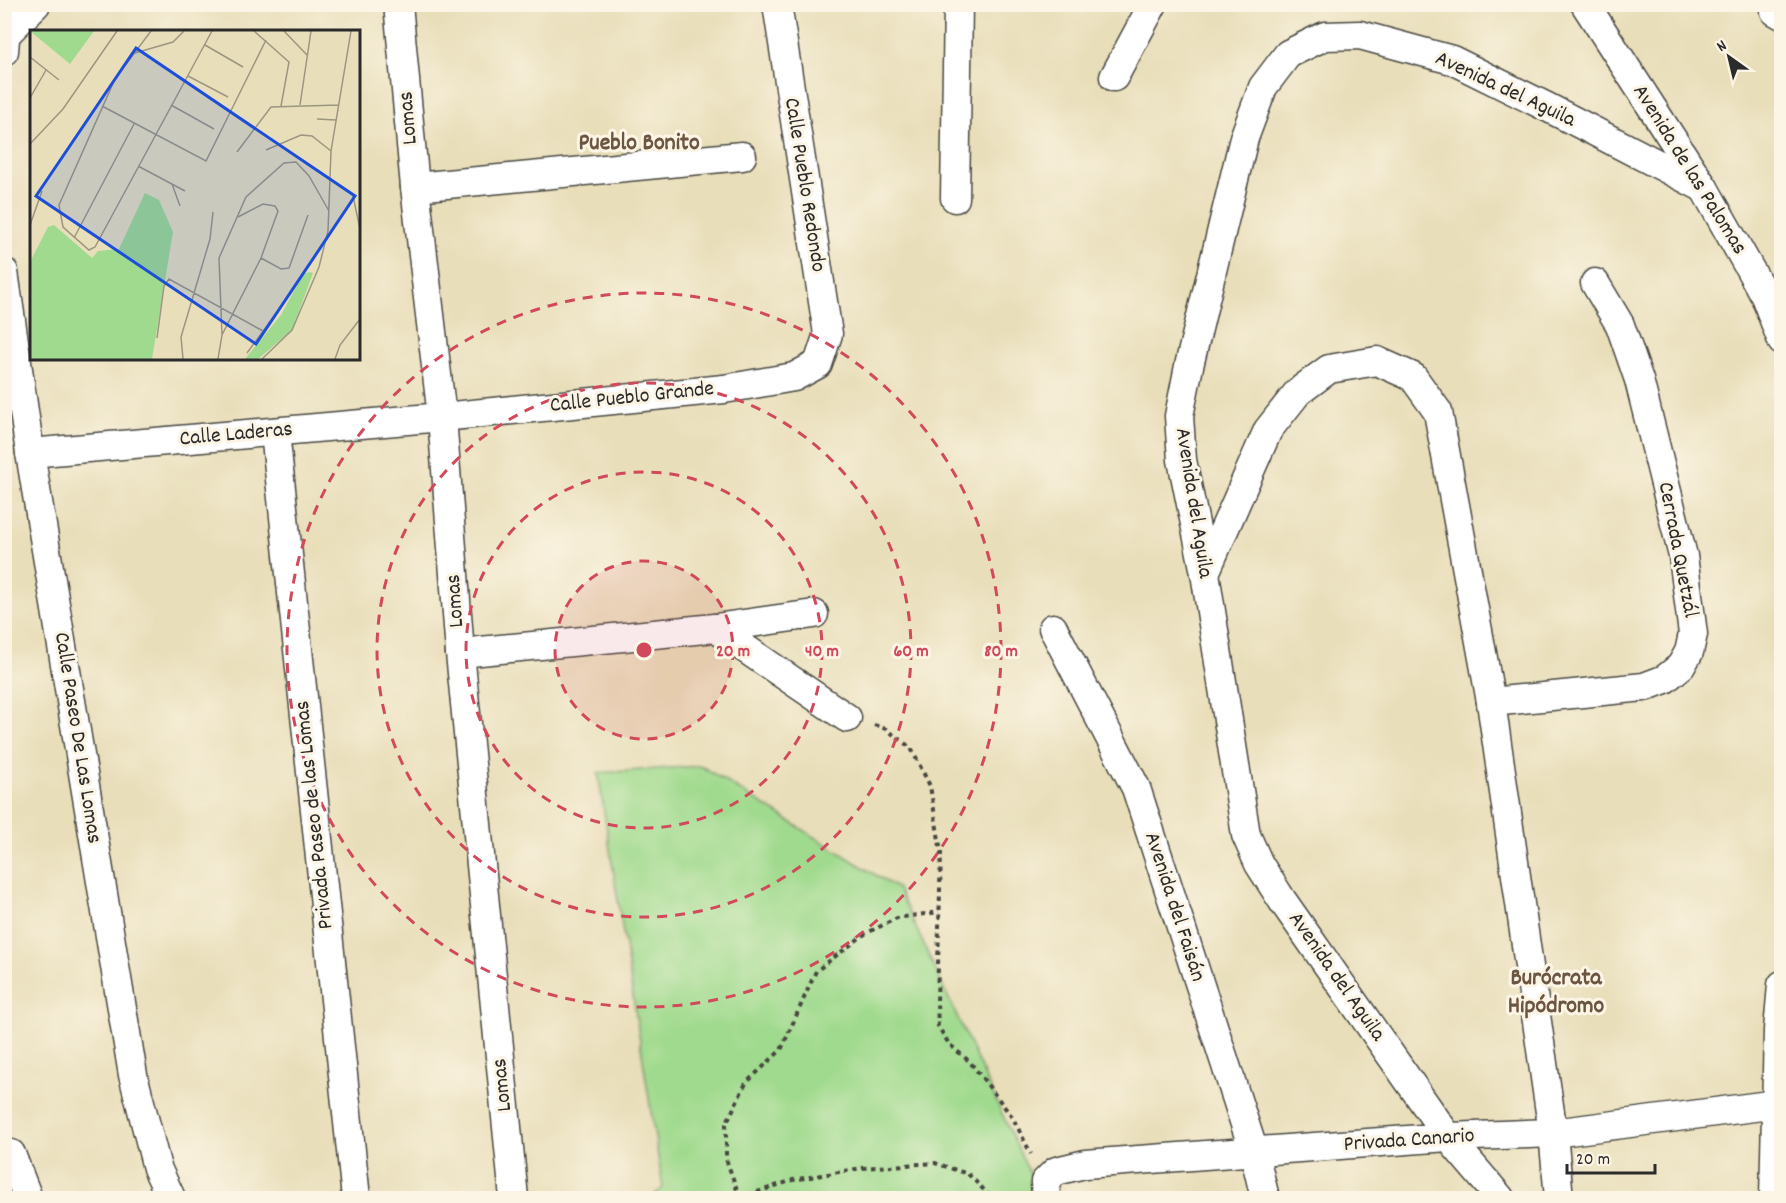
<svg xmlns="http://www.w3.org/2000/svg" width="1786" height="1203" font-family="Dekko,sans-serif">
<rect width="100%" height="100%" fill="#fcf5e5"/>
<filter id="ink" filterUnits="userSpaceOnUse"><feTurbulence type="fractalNoise" baseFrequency=".0167" numOctaves="2"/><feDisplacementMap in="SourceGraphic" scale="12" xChannelSelector="R" yChannelSelector="G"/><feConvolveMatrix kernelMatrix="1 2 1 2 8 2 1 2 1" color-interpolation-filters="sRGB"/></filter>
<filter id="wash" filterUnits="userSpaceOnUse"><feTurbulence type="fractalNoise" baseFrequency=".008" numOctaves="4" result="noise"/><feDisplacementMap in="SourceGraphic" scale="24" xChannelSelector="R" yChannelSelector="G"/><feGaussianBlur stdDeviation="1.35" result="paint"/><feColorMatrix in="noise" values="0 0 0 0 0 0 0 0 0 0 0 0 0 0 0 0 0 1.4 0 .05"/><feComposite in="paint" operator="in"/></filter>
<g filter="url(#wash)">
<rect width="100%" height="100%" fill="#e8deb9"/>
<!-- green -->
<path fill="#a0da8e" stroke="#66825c" stroke-width="1.5" d="M701 766 898 889 1041 1198H650L663 1188 598 773Z"/>
</g>
<g filter="url(#ink)">
<g fill="none" stroke-linecap="round" stroke-linejoin="round">
<!-- minor casing -->
<g stroke="#474640" stroke-width="31">
<g id="minor">
<path d="M398 4 415 187 442 417 460 653 514 1198"/>
<path d="M1585 4 1704 188 1765 296 1782 341"/>
<path d="M1775 11 1782 15"/>
<path d="M6 34 36 4"/>
<path d="M4 51 8 4"/>
<path d="M1114 77 1153 4"/>
<path d="M415 187 742 156"/>
<path d="M955 198 958 4"/>
<path d="M4 272 30 453 133 1075 157 1168 171 1198"/>
<path d="M275 432 356 1198"/>
<path d="M30 453 442 417 724 389 794 377 818 364 828 334 777 4"/>
<path d="M1205 573 1268 430 1298 392 1329 369 1377 361 1413 377 1438 412 1491 702 1553 1133 1559 1198"/>
<path d="M715 628 847 718"/>
<path d="M1053 628 1136 788 1254 1152 1265 1198"/>
<path d="M460 653 715 628 814 614"/>
<path d="M1491 702 1644 687 1665 679 1681 666 1689 652 1693 634 1683 556 1639 380 1620 325 1595 283"/>
<path d="M11 1154 28 1198"/>
<path d="M1046 1198 1045 1182 1056 1171 1085 1164 1448 1137 1553 1133 1777 1104"/>
<path d="M1500 1198 1448 1137 1282 900 1259 864 1246 835 1205 573 1182 460 1179 416 1189 366 1244 138 1263 87 1288 54 1325 36 1360 35 1452 60 1547 107 1704 188"/>
<path d="M1774 1198 1778 1030 1782 985"/>
</g>
</g>
<!-- path -->
<g stroke="#474640" stroke-width="4" stroke-dasharray="4.5 4.5" stroke-linecap="butt">
<path d="M874 725 886 729 911 748 930 786 941 852 937 1003 938 1026 949 1044 970 1062 1013 1118 1031 1154"/>
<path d="M740 1198 726 1159V1124L746 1083 781 1050 816 971 865 934 897 918 939 912"/>
<path d="M740 1198 793 1180 862 1168 935 1163 968 1174 992 1198"/>
<path d="M1000 1198 1016 1192"/>
</g>
<!-- minor -->
<use href="#minor" stroke="#fff" stroke-width="28"/>
</g>
</g>
<!-- distance rings -->
<circle cx="644" cy="650" r="89" fill="#d1495b" fill-opacity=".12"/>
<g fill="none" stroke="#d1495b" stroke-width="3" stroke-dasharray="10 8">
<circle cx="644" cy="650" r="89"/>
<circle cx="644" cy="650" r="178"/>
<circle cx="644" cy="650" r="267"/>
<circle cx="644" cy="650" r="357"/>
</g>
<g text-anchor="middle" dominant-baseline="central" stroke-width="6" stroke-linejoin="round" paint-order="stroke">
<!-- street labels -->
<g font-size="22" fill="#2b2b2b" stroke="#fcf5e5">
<text transform="translate(1505 90) rotate(25)">Avenida del Aguila</text>
<text transform="translate(409 118) rotate(-95)">Lomas</text>
<text transform="translate(1689 170) rotate(58)">Avenida de las Palomas</text>
<text transform="translate(804 185) rotate(81)">Calle Pueblo Redondo</text>
<text transform="translate(632 398) rotate(-6)">Calle Pueblo Grande</text>
<text transform="translate(236 435) rotate(-5)">Calle Laderas</text>
<text transform="translate(1193 503) rotate(81)">Avenida del Aguila</text>
<text transform="translate(1677 550) rotate(79)">Cerrada Quetzál</text>
<text transform="translate(456 601) rotate(-94)">Lomas</text>
<text transform="translate(77 738) rotate(81)">Calle Paseo De Las Lomas</text>
<text transform="translate(315 815) rotate(-96)">Privada Paseo de las Lomas</text>
<text transform="translate(1174 907) rotate(72)">Avenida del Faisán</text>
<text transform="translate(1336 977) rotate(55)">Avenida del Aguila</text>
<text transform="translate(503 1085) rotate(-96)">Lomas</text>
<text transform="translate(1409 1141) rotate(-4)">Privada Canario</text>
</g>
<!-- neighbourhood labels -->
<g font-size="24" font-weight="bold" fill="#6c5642" stroke="#fcf5e5">
<text x="639" y="144">Pueblo Bonito</text>
<text x="1556" y="979">Burócrata<tspan x="1556" dy="28">Hipódromo</tspan></text>
</g>
</g>
<!-- overview -->
<g transform="translate(30 30)">
<rect width="330" height="330" fill="#e8deb9"/>
<path d="M0 1H64L40 34ZM115 163 129 170 143 202 122 329H0V232L18 197 24 195 62 228 68 221 89 219ZM280 242 283 243 262 300 228 329H215L251 285 273 244Z" fill="#a0da8e"/>
<path fill="none" stroke="#9c9680" stroke-width="1.5" d="M121 1 85 49 29 175 33 197 59 220 65 217 182 1M224 1 259 32 251 76M254 1 277 25M175 15 213 37M105 23 143 12 154 1M0 27 29 50M158 46 198 67M0 68 16 40M141 75 184 99M270 75 281 1M72 76 176 131 236 10M287 89 306 90M0 114 33 79 87 1M236 120 271 105 282 106 301 121M207 122 241 77 309 75M108 136 155 161M142 154 150 176M323 166 330 199M0 195 12 161M44 208 104 94M330 213V251M231 228 251 239 259 238 278 185M192 305 189 228 216 167 254 133 266 132 279 146 299 181M127 308 134 256 139 249 233 301M217 323 247 282M153 329 151 307 180 209 183 182M188 329 192 305 231 228 248 181 245 176 233 174 208 187M232 329 262 300 289 237 298 201 301 121 321 1M305 329 310 315 330 289"/>
<path fill="#1d4ed8" fill-opacity="0.15" stroke="#1d4ed8" stroke-width="3" d="M106 18 325 166 226 314 6 166Z"/>
<rect width="330" height="330" fill="none" stroke="#2b2b2b" stroke-width="3"/>
</g>
<circle cx="644" cy="650" r="9" fill="#d1495b" stroke="#fcf5e5" stroke-width="3"/>
<g font-size="18" text-anchor="middle" font-weight="bold" fill="#d1495b" stroke="#fcf5e5" stroke-width="6" stroke-linejoin="round" paint-order="stroke">
<text x="733" y="656">20 m</text>
<text x="822" y="656">40 m</text>
<text x="911" y="656">60 m</text>
<text x="1001" y="656">80 m</text>
</g>
<!-- margin -->
<rect width="1786" height="1203" fill="none" stroke="#fcf5e5" stroke-width="24"/>
<!-- north arrow -->
<g transform="translate(1729 57) rotate(326)" stroke="#fcf5e5" stroke-width="4.5" paint-order="stroke">
<path d="M0-4.5L10 22L0 15L-10 22Z" fill="#2b2b2b"/>
<text y="-9" font-size="16" font-weight="bold" text-anchor="middle" fill="#2b2b2b">N</text>
</g>
<!-- scale -->
<path d="M1567 1164v9h88v-9" fill="none" stroke="#2b2b2b" stroke-width="3"/>
<text x="1576" y="1164" font-size="18" fill="#2b2b2b" stroke="#fcf5e5" stroke-width="4.5" paint-order="stroke">20 m</text>
</svg>
